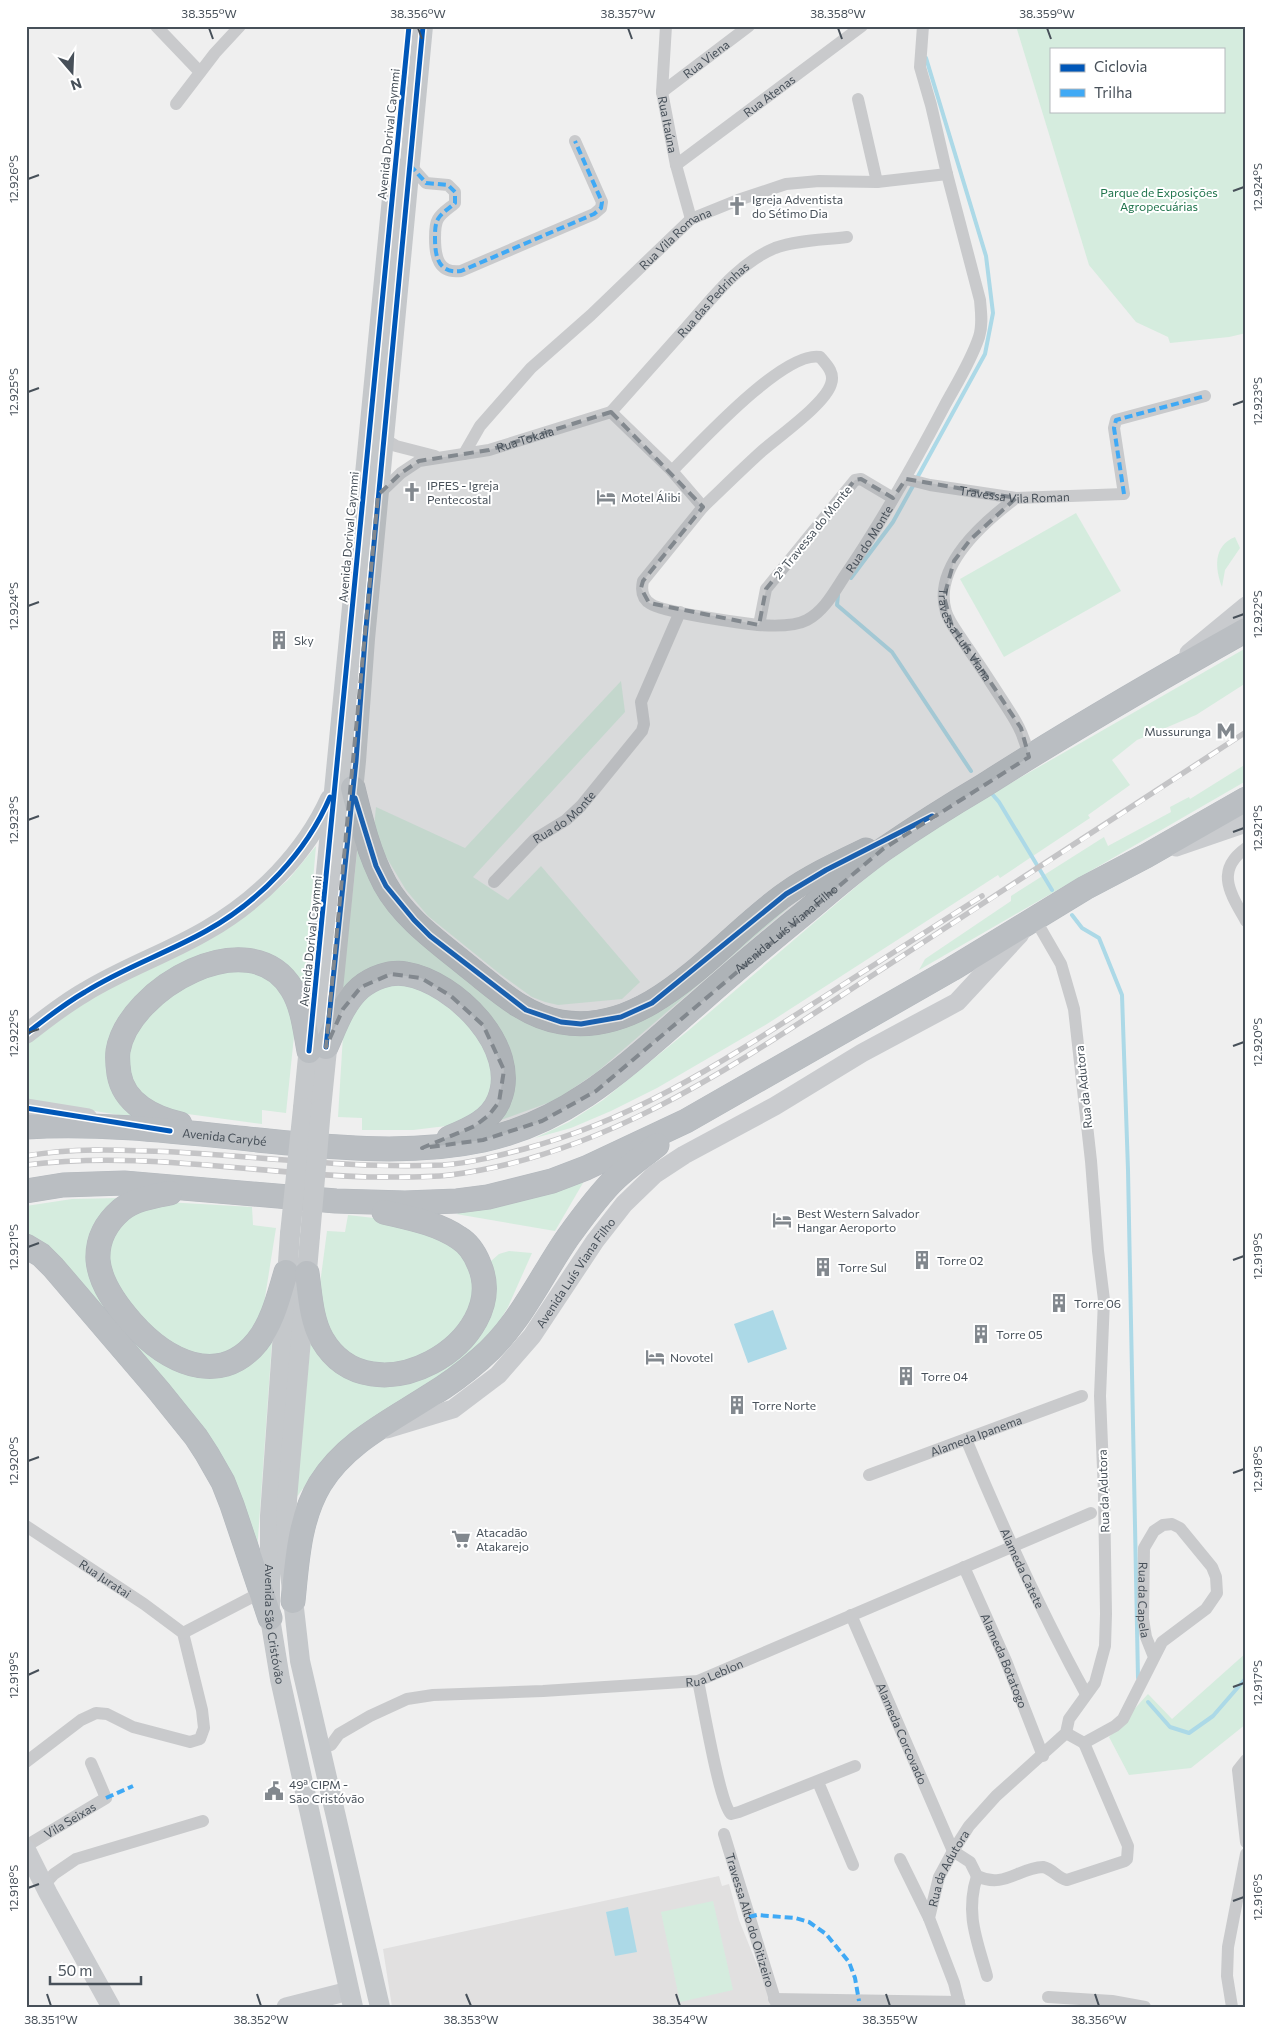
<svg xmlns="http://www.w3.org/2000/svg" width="1272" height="2033" font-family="Commissioner,sans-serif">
<rect width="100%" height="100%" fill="#efefef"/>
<!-- education -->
<path fill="#e1e0e0" d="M719 1876 722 1886 729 1884 739 1920 774 2007H392L383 1949Z"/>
<!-- green -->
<g fill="#d5ecde" fill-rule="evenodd">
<path d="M1016 26H1246V333L1229 337 1170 343 1168 337 1136 322 1089 265ZM1051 49H1223V111H1051Z"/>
<path d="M1076 513 1121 591 1004 657 960 579Z"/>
<path d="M1235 537 1240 548 1225 570 1222 587C1215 568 1213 546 1235 537Z"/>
<path d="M1246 648V683L1196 715 1137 740 1112 760 1130 785 1088 815 1090 818 1000 878 998 875 767 1024 657 1088 611 1111 571 1128 535 1138 569 1122 603 1100 689 1030 872 873 943 822Z"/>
<path d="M621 681 625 712 473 877 508 900 541 866 640 982 622 999 558 1005 545 1002 532 997 500 974 428 916 406 890 385 855 374 827 376 807 465 848Z"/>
<path d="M1246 764V781L919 970 925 959 1011 901V896L1104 837 1108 846 1171 812 1170 807 1189 797 1190 799Z"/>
<path d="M359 835 370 871 515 1013 616 1028 782 908H788L597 1072 556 1100 487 1125 510 1064 423 972 341 997Z"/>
<path d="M316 846 303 994 243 951 120 1023 138 1118 26 1100V1042L80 1004 269 896 288 880Z"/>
<path d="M232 964 272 978 296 1017 286 1113 262 1110V1124L158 1110 128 1079 127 1039 158 999Z"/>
<path d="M409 980 475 1022 495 1073 490 1093 475 1116 463 1124 413 1130H362V1118L338 1117 344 1019 361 994Z"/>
<path d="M587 1176 555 1231 456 1214Z"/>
<path d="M121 1198 90 1273 199 1375 272 1342 257 1552 230 1484 26 1237V1206L72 1199Z"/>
<path d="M166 1202 252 1207 253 1225 276 1228 263 1310 252 1338 225 1357 174 1352 107 1278 113 1225 130 1211Z"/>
<path d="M348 1215 400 1221 464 1251 477 1272 471 1318 429 1357 369 1369 327 1334 320 1284 327 1231 345 1232Z"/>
<path d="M509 1251 532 1253 508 1307 488 1340 404 1402 367 1421 330 1452 296 1498 311 1337 325 1357 422 1376 492 1287 491 1261 499 1254Z"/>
<path d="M1246 1653V1724L1191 1768 1129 1775 1109 1737 1148 1694 1172 1719Z"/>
<path d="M713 1901 733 1990 680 2002 661 1912Z"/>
</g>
<!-- water -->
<g fill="#acd9e7">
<path d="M773 1310 787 1349 748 1363 734 1324Z"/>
<path d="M628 1907 637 1952 615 1956 606 1912Z"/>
</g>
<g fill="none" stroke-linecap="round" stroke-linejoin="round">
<!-- stream -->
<g stroke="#acd9e7" stroke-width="4">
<path d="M917 478 985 354 993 313 986 256 926 58"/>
<path d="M851 578 893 522 914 484"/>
<path d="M838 595 837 605 892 652 971 771"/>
<path d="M993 795 999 802 1052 890"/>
<path d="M1072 915 1082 928 1099 938 1122 995 1128 1170 1138 1678"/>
<path d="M1148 1702 1170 1727 1189 1733 1213 1716 1246 1678"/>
</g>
<!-- highway casing -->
<g stroke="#b4b9be" stroke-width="25">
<g id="highway">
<path d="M353 788C361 821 369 854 385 884 404 919 441 944 471 969 499 991 525 1016 561 1022 652 1038 720 939 787 893 811 876 839 863 866 850"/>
<path d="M326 1047C335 1027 343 1003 360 988 372 978 390 971 406 974 455 982 521 1048 499 1100 491 1121 468 1130 449 1138"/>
<path d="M180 1124C154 1118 124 1104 119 1074 118 1067 117 1059 118 1051 128 989 250 919 292 989 303 1007 305 1030 309 1051"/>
<path id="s23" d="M26 1127C107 1122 188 1133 268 1141 339 1148 413 1155 483 1140 572 1121 630 1062 697 1004 733 972 770 941 808 910 833 889 857 868 884 849 916 827 949 806 983 786 1069 731 1157 680 1246 630"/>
<path d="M26 1191 63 1185 124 1183 336 1201 405 1203 457 1201 488 1197 552 1181 586 1168 686 1121 952 969 1085 888 1146 856 1246 799"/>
<path d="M170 1193C154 1196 134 1199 121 1210 106 1223 97 1240 98 1260 100 1284 117 1306 132 1323 164 1359 218 1390 257 1342 273 1322 279 1295 286 1272"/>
<path d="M26 1246 41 1255 53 1267 159 1391 196 1437 207 1454 223 1482 232 1505 270 1618"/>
<path d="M307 1273C310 1294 311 1320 322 1339 371 1424 513 1341 479 1264 475 1254 469 1244 459 1238 437 1223 409 1218 384 1212"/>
<path d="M293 1601C297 1562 299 1519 320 1484 346 1442 391 1421 431 1395 448 1385 464 1373 480 1359 519 1326 539 1279 568 1237 581 1219 595 1200 610 1184 624 1169 641 1158 657 1145"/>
</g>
</g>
<!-- street -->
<g stroke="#c9cacc" stroke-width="12">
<path d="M156 26 200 72"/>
<path id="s1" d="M666 26 662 92 676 165 691 219"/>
<path id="s2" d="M662 92 749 26"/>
<path d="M858 99 877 182"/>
<path d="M176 104 215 53 240 26"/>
<path d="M409 164 426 183 448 185 455 192V203C450 208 442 212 438 219 435 224 435 231 435 238 435 256 438 274 461 271L594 214 601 208 602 202 575 141"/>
<path id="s3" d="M676 165 862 26"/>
<path id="s4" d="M611 412 672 471 703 507 643 581C641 590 642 599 651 604 662 612 741 623 758 625 772 626 794 627 807 620 826 610 836 588 848 571 884 518 915 462 945 405 957 383 971 361 979 337 983 325 981 312 980 300L947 174 931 105 920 67 923 26"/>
<path id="s5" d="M611 412C636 384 660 357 685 329 711 300 738 263 775 248 797 240 824 240 847 237"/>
<path d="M384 439 396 446 435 456"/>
<path id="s6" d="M464 454 480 426 531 368 591 315 691 219 738 200 786 184 819 181 877 182 947 174"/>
<path d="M672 471C698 445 784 350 820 357 827 365 835 373 831 384 825 404 779 436 762 451 742 469 723 488 703 507"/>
<path id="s7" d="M906 479 930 485 1016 498 1124 494 1114 428 1116 420 1205 396"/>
<path id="s8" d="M378 495 401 473 419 461 489 450 611 412"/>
<path id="s9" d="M1016 498C984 522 932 566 946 612 950 624 959 634 965 644 977 661 988 678 999 695 1014 718 1023 730 1029 757"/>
<path d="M759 625 766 589 855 480 861 479 893 498"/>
<path d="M1246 848C1214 871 1231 894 1246 921"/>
<path id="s10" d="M494 882 535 839 566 820 581 806 642 731 644 724 641 702 680 612"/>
<path id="s11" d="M966 1439C1002 1526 1041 1612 1086 1694"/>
<path id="s12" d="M869 1475 1082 1396"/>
<path id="s13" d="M26 1526 144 1604 183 1633 202 1710 204 1728 200 1739 190 1742 133 1727 107 1714 96 1713 81 1720 26 1762"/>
<path id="s14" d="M964 1567 1006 1661 1043 1756"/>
<path id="s15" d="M851 1615 953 1851 970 1862 977 1876C1004 1889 1018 1868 1043 1867 1053 1869 1057 1878 1067 1880L1125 1861 1127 1859 1128 1846 1084 1743"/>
<path d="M183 1633 260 1593"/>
<path d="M698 1681C703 1703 719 1802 731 1814L739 1812 855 1766"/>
<path id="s16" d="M1066 1733 1084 1743 1115 1726 1123 1719 1162 1642 1206 1609 1217 1593 1216 1577 1212 1567 1180 1528 1172 1524 1163 1525 1154 1531 1144 1548 1143 1619 1146 1637 1154 1657"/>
<path id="s17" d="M321 1748 331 1745 339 1734 370 1716 407 1699 433 1695 543 1691 698 1681 1091 1513"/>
<path d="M1246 1760 1238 1770 1246 1842"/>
<path d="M818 1782 853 1865"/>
<path id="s18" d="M724 1834 777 2006"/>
<path id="s19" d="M26 1846 106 1798 91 1763"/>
<path d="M900 1859 929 1918"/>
<path d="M977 1876C965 1914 977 1940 987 1976"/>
<path d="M44 1885 54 1874 76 1859 203 1821"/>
<path d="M1048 1997 1112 2001 1145 2007"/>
<path d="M774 1999 959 2002"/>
<path id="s20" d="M960 2007 954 1983 929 1918 939 1877 953 1851 969 1826 996 1796 1066 1733 1069 1719 1095 1683 1105 1646 1106 1614 1104 1493 1100 1396 1104 1300 1098 1251 1091 1161 1074 1009 1061 964 1035 919"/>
<path d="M1232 2007 1227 1976 1228 1947 1246 1854"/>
</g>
<!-- secondary -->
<g stroke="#c9cbce" stroke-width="19">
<path d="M1189 653 1246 606"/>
<path d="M1176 847 1246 823"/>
<path d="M26 1108 88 1118"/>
<path id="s21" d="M387 1429 453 1409 498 1375 532 1336 595 1241 624 1204 655 1174 684 1155 775 1106 862 1053 957 1002 1020 934"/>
<path d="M26 1849 48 1893 111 2007"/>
<path d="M286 2007 349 1991"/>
</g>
<!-- primary -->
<g stroke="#c5c8cb" stroke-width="20">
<path d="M26 1034C45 1019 64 1004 85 992 124 968 168 953 207 930 259 900 305 854 330 799"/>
<path d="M303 1108 395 167"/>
<path d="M321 1109 356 761 365 639 423 26"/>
<path id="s22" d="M290 1234 270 1516V1618L280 1679 353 2007"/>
<path d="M310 1236 287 1500 286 1538 300 1661 380 2007"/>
</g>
<!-- highway -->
<use href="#highway" stroke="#babec2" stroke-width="24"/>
<!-- rail casing -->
<g stroke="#c4c4c6" stroke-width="5.5">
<g id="rail">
<path d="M26 1156C75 1147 126 1150 175 1152 264 1157 354 1169 443 1165 470 1163 497 1156 524 1149 630 1121 716 1066 808 1007 866 970 924 933 982 896"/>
<path d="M26 1165C141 1150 255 1174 369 1177 396 1177 424 1178 450 1175 616 1154 753 1052 890 964 1009 887 1128 810 1246 732"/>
</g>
</g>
<!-- rail -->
<use href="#rail" stroke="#fff" stroke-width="4" stroke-dasharray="11" stroke-linecap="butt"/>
<!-- primary-bridge -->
<g stroke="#c5c8cb" stroke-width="20">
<path d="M290 1234 303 1108"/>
<path d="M310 1236 321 1109"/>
</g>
<!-- quiet -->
<g stroke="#3fa9f5" stroke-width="4" stroke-dasharray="8 4" stroke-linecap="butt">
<path d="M410 165 426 183 448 185 455 192V203C450 208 442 212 438 219 435 224 435 231 435 238 435 256 438 274 461 271L594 214 601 208 602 202 575 141"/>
<path d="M1124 494 1114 428 1116 420 1205 396"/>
<path d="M106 1798 133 1786"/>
<path d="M749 1917 757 1915 795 1918 809 1922 826 1934 849 1962 855 1978 859 2001"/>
</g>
<!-- cycleway casing -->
<g stroke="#fff" stroke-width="8">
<g id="cycleway">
<path d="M355 798 376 866 386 886 414 920 430 936 526 1010 561 1022 581 1024 621 1017 652 1003 786 894 826 870 932 816"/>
<path d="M26 1034C45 1019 64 1004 85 992 123 968 167 953 206 931 260 901 306 853 330 797"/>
<path d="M326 1047 356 761 365 639 423 26"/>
<path d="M309 1051 409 26"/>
<path d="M26 1108 170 1131"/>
</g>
</g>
<!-- cycleway -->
<use href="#cycleway" stroke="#0057b8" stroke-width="5"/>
</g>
<!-- marked area -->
<path fill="#82888e" fill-opacity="0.2" stroke="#82888e" stroke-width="4" stroke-dasharray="10 6" stroke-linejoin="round" d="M611 412 703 507 643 581 641 588 649 603 759 625 766 589 855 480 861 479 893 498 906 479 1016 498 970 540 954 561 944 597 951 623 1021 728 1029 757 883 849 596 1091 542 1121 483 1140 422 1148 475 1126 489 1115 499 1102 504 1070 483 1025 451 996 421 978 391 974 361 987 343 1009 326 1047 378 495 401 473 419 461 489 450Z"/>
<!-- ticks -->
<path fill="none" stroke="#475059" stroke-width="2" d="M209 28 213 39M418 28 422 39M628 28 632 39M838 28 842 39M1047 28 1051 39M28 179 39 175M1233 191 1244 187M28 392 39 388M1233 405 1244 401M28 606 39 602M1233 618 1244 614M28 820 39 816M1233 832 1244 828M28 1033 39 1029M1233 1046 1244 1042M28 1247 39 1243M1233 1260 1244 1256M28 1461 39 1457M1233 1473 1244 1469M28 1675 39 1670M1233 1687 1244 1683M28 1888 39 1884M1233 1901 1244 1897M47 1994 51 2006M257 1994 261 2006M466 1994 471 2006M676 1994 680 2006M886 1994 890 2006M1095 1994 1099 2006"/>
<!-- icons -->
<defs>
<g id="church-bare" transform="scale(1.5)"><path d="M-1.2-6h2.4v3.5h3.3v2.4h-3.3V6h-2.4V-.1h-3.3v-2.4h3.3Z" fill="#82888e" stroke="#fff" stroke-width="2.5" paint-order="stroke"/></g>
<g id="hotel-bare" transform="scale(1.5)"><path d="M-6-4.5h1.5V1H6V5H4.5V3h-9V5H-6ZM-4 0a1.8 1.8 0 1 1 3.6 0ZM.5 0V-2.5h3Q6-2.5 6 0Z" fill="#82888e" stroke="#fff" stroke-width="2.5" paint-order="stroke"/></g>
<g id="building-bare" transform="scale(1.5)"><path d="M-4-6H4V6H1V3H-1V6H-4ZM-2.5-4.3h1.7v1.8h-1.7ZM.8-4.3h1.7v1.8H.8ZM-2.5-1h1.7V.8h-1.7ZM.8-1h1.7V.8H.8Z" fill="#82888e" stroke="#fff" stroke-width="2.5" paint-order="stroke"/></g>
<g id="metro-bare" transform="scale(1.5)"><path d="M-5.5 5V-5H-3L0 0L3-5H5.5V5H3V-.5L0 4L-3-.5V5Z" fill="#82888e" stroke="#fff" stroke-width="2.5" paint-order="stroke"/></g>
<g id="supermarket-bare" transform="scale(1.5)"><path d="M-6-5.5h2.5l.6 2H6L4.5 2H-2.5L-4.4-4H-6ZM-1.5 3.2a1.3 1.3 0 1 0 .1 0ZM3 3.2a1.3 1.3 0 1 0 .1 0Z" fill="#82888e" stroke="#fff" stroke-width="2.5" paint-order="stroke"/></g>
<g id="civic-bare" transform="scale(1.5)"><path d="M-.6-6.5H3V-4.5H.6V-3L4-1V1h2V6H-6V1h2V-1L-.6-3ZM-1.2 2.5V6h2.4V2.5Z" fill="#82888e" stroke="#fff" stroke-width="2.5" paint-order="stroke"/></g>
</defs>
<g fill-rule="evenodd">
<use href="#church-bare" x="737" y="206"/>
<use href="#church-bare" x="412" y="492"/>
<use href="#hotel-bare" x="606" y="497"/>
<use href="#building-bare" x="279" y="640"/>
<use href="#metro-bare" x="1226" y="731"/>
<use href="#hotel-bare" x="782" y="1220"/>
<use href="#building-bare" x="922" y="1260"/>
<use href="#building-bare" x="823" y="1267"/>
<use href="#building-bare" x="1059" y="1303"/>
<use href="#building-bare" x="981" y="1334"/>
<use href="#hotel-bare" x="655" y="1357"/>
<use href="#building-bare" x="906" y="1376"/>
<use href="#building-bare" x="737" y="1405"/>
<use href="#supermarket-bare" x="461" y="1539"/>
<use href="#civic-bare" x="274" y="1791"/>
</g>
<g text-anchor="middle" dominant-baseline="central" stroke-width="4" stroke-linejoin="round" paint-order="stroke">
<!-- street labels -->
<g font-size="12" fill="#475059" stroke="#fff">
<text stroke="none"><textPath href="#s2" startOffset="55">Rua Viena</textPath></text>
<text stroke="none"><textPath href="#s3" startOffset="116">Rua Atenas</textPath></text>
<text stroke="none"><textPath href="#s1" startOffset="99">Rua Itaúna</textPath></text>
<text transform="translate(388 134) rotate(-84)">Avenida Dorival Caymmi</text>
<text stroke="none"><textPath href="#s6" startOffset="304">Rua Vila Romana</textPath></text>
<text stroke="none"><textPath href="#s5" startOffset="152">Rua das Pedrinhas</textPath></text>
<text stroke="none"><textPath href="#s8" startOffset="162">Rua Tokaia</textPath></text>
<text stroke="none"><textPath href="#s7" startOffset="110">Travessa Vila Roman</textPath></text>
<text transform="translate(812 532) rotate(-51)">2ª Travessa do Monte</text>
<text transform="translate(348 537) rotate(-85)">Avenida Dorival Caymmi</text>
<text stroke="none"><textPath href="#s4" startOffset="516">Rua do Monte</textPath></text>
<text stroke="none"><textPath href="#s9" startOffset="170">Travessa Luís Viana</textPath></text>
<text stroke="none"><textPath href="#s10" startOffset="96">Rua do Monte</textPath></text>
<text stroke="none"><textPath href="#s23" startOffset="832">Avenida Luís Viana Filho</textPath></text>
<text transform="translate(310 941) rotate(-84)">Avenida Dorival Caymmi</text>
<text transform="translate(1083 1087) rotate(-96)">Rua da Adutora</text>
<text stroke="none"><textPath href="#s23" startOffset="199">Avenida Carybé</textPath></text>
<text stroke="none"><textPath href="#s21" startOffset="254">Avenida Luís Viana Filho</textPath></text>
<text stroke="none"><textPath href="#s12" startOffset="114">Alameda Ipanema</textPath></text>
<text transform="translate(1103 1491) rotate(-92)">Rua da Adutora</text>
<text stroke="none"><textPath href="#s11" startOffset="141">Alameda Catete</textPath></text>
<text stroke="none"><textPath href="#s13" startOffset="95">Rua Juratai</textPath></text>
<text stroke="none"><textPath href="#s16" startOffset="405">Rua da Capela</textPath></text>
<text stroke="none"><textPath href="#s22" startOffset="391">Avenida São Cristóvão</textPath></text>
<text stroke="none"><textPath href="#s14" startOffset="102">Alameda Botatogo</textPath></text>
<text stroke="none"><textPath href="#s17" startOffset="410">Rua Leblon</textPath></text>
<text stroke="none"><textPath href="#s15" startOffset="129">Alameda Corcovado</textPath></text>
<text stroke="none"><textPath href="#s19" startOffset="51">Vila Seixas</textPath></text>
<text stroke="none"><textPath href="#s20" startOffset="148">Rua da Adutora</textPath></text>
<text stroke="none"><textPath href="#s18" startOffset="90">Travessa Alto do Oitizeiro</textPath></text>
</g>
<!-- park labels -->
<g font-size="12" fill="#1f744c" stroke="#fff">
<text x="1159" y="192">Parque de Exposições<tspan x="1159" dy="14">Agropecuárias</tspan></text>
</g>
<!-- poi labels -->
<g font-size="12" fill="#475059" stroke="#fff" text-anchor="start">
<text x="752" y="199">Igreja Adventista<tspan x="752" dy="14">do Sétimo Dia</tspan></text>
<text x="427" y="485">IPFES - Igreja<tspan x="427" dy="14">Pentecostal</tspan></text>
<text x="621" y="497">Motel Álibi</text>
<text x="294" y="640">Sky</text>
<text x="1211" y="731" text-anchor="end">Mussurunga</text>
<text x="797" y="1213">Best Western Salvador<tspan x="797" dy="14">Hangar Aeroporto</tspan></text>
<text x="937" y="1260">Torre 02</text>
<text x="838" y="1267">Torre Sul</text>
<text x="1074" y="1303">Torre 06</text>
<text x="996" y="1334">Torre 05</text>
<text x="670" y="1357">Novotel</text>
<text x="921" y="1376">Torre 04</text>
<text x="752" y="1405">Torre Norte</text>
<text x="476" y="1532">Atacadão<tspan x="476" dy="14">Atakarejo</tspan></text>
<text x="289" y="1784">49ª CIPM -<tspan x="289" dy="14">São Cristóvão</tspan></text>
</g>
</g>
<!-- border -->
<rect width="1272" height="2033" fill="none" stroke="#ffffff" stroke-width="55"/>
<!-- legend -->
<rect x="1050" y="48" width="175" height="65" fill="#ffffff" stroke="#b5b9bd"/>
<rect x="1060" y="64" width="25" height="8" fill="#0057b8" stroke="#b5b9bd"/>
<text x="1094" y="72" font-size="15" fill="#475059">Ciclovia</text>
<rect x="1060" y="89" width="25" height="8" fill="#3fa9f5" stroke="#b5b9bd"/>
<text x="1094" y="98" font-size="15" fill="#475059">Trilha</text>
<!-- north arrow -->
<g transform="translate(72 72) rotate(161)" stroke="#ffffff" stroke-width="4" paint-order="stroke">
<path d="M0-4L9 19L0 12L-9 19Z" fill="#475059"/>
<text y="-8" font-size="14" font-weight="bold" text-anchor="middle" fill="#475059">N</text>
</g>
<!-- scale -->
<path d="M50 1976v8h91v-8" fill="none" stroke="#475059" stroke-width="2.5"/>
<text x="58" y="1976" font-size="15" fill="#475059" stroke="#ffffff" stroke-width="4" paint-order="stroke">50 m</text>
<rect x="28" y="28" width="1216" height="1978" fill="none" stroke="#475059" stroke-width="2"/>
<g font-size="12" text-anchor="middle" fill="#475059">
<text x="209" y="18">38.355°W</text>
<text x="418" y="18">38.356°W</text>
<text x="628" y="18">38.357°W</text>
<text x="838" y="18">38.358°W</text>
<text x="1047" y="18">38.359°W</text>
<text transform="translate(14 179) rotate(-90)" y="4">12.926°S</text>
<text transform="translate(1258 187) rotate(-90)" y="4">12.924°S</text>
<text transform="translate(14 392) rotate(-90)" y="4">12.925°S</text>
<text transform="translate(1258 401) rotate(-90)" y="4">12.923°S</text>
<text transform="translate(14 606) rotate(-90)" y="4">12.924°S</text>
<text transform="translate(1258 614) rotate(-90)" y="4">12.922°S</text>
<text transform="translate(14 820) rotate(-90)" y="4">12.923°S</text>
<text transform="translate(1258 828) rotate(-90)" y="4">12.921°S</text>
<text transform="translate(14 1033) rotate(-90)" y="4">12.922°S</text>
<text transform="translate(1258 1042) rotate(-90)" y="4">12.920°S</text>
<text transform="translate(14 1247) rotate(-90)" y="4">12.921°S</text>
<text transform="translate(1258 1256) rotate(-90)" y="4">12.919°S</text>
<text transform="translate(14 1461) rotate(-90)" y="4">12.920°S</text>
<text transform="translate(1258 1469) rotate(-90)" y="4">12.918°S</text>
<text transform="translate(14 1675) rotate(-90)" y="4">12.919°S</text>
<text transform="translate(1258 1683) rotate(-90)" y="4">12.917°S</text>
<text transform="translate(14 1888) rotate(-90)" y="4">12.918°S</text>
<text transform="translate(1258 1897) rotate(-90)" y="4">12.916°S</text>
<text x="51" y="2024">38.351°W</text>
<text x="261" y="2024">38.352°W</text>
<text x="471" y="2024">38.353°W</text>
<text x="680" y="2024">38.354°W</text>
<text x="890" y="2024">38.355°W</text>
<text x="1099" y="2024">38.356°W</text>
</g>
</svg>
